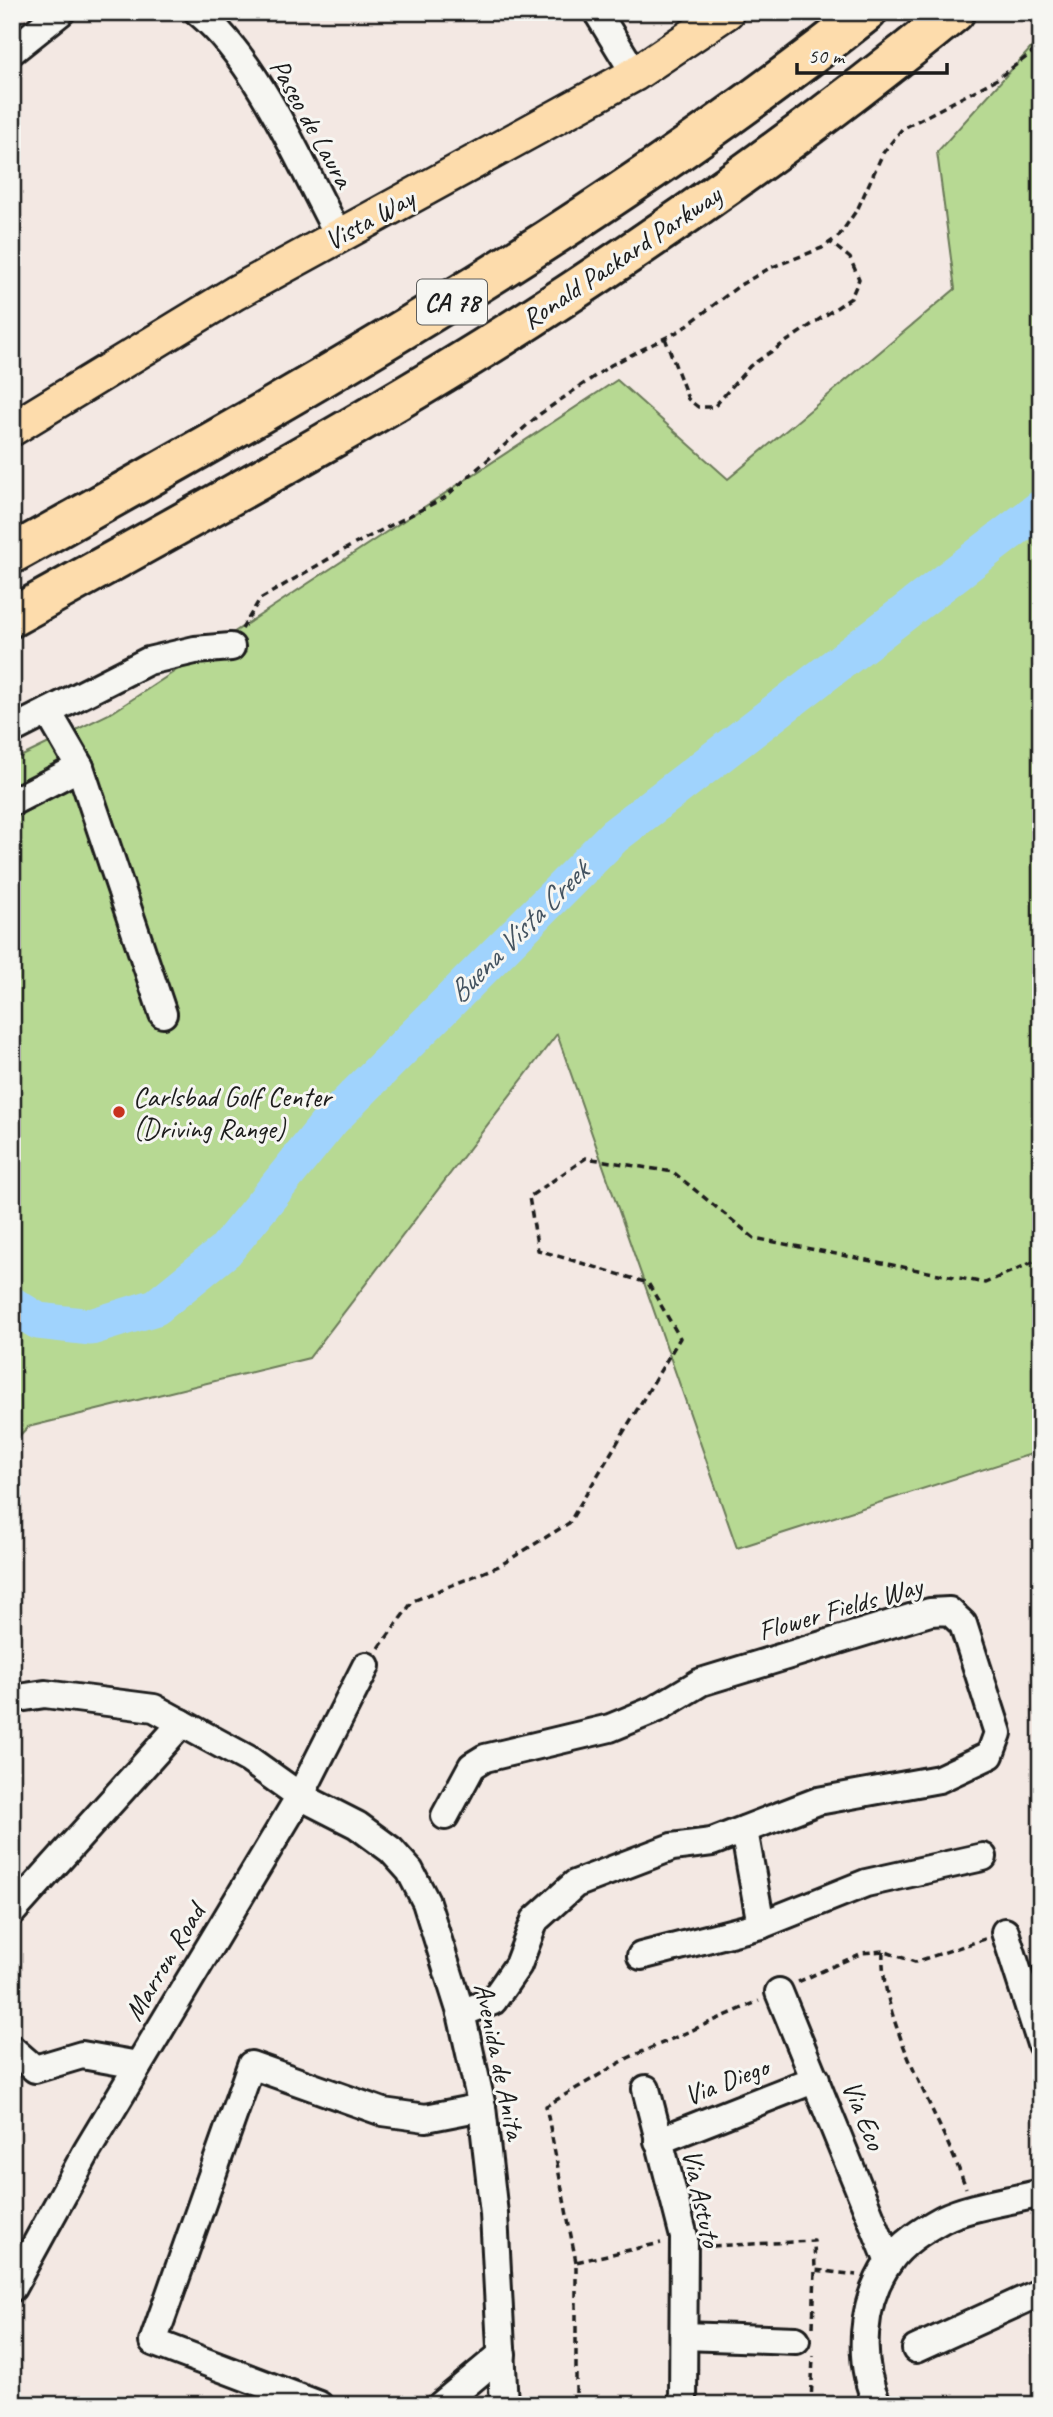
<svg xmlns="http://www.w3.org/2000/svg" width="1053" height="2417" font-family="Caveat,sans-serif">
<rect width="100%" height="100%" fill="#f3e8e3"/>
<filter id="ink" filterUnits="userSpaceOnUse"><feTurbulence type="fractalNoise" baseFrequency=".0143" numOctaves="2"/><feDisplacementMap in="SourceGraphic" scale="14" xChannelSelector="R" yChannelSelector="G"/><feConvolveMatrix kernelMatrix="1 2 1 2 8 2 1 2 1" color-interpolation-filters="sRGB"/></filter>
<g filter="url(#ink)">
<!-- green -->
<path fill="#b7d993" stroke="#6a7a58" stroke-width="2" d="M1041 37V1451L737 1548 557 1034 309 1358 28 1427 12 1443V761L113 712 617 380 728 479 955 289 937 152Z"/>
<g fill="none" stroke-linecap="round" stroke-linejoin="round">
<!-- river -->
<path stroke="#a0d3fd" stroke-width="37" d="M12 1305 38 1321 91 1327 156 1307 225 1251 331 1120 614 836 1041 508"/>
<!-- minor casing -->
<g stroke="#1c1c1c" stroke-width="32">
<g id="minor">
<path d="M198 12C259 62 301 166 339 236"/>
<path d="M597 12 635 74"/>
<path d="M12 51 61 12"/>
<path d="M48 712 80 767 163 1014"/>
<path d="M12 730 148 661 195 650 231 647"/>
<path d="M12 802 80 767"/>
<path d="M12 1699 45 1694 154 1708 248 1759 300 1796 357 1825 391 1850 410 1871 426 1902 461 2013 482 2107 494 2214 504 2405"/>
<path d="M445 1816 472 1766 485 1758 610 1728 656 1709 701 1682 930 1612 949 1611 963 1624 998 1733 990 1755 939 1779 818 1801 712 1842 672 1847 575 1884 535 1920 518 1965 493 2001 461 2013"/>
<path d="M744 1830 761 1925"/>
<path d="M12 1912 182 1723"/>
<path d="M1005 1932 1041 2044"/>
<path d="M641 1956 761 1925 866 1883 983 1857"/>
<path d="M779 1992 889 2262"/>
<path d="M12 2049 35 2069 82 2055 138 2065"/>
<path d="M646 2089 684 2237 683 2405"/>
<path d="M658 2141 816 2079"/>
<path d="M12 2288 87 2151 300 1796 366 1666"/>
<path d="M684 2336 796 2340"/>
<path d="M916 2349 1041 2292"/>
<path d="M319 2405 153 2342 251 2065 383 2112 426 2118 482 2107"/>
<path d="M441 2405 502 2354"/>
<path d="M878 2405C857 2362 861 2302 889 2262 902 2243 923 2230 943 2219 969 2206 1011 2201 1041 2193"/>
</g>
</g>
<!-- major casing -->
<g stroke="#1c1c1c" stroke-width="38">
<path id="major" d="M12 429 235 293 635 74 727 12"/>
</g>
<!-- highway casing -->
<g stroke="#1c1c1c" stroke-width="44">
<g id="highway">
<path d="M12 554C308 389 602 223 867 12"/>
<path d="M12 617C186 520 363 426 530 319 677 224 820 123 955 12"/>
</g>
</g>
<!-- path -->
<g stroke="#1c1c1c" stroke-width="3.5" stroke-dasharray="7 5" stroke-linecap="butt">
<path d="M665 338 688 399 698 407H714L750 366 851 298 859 279 850 258 830 242"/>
<path d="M242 629 260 599 349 547 444 498 540 414 611 365 681 330 740 285 770 268 822 248 839 236 858 208 883 153 902 129 997 79 1041 46"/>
<path d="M379 1648 413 1601 499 1566 569 1523 680 1338 648 1283 538 1250 529 1197 586 1158 673 1172 754 1238 985 1283 1033 1262 1041 1253"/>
<path d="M883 1951C879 2024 942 2118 966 2188"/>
<path d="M798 1982 862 1953 883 1951 915 1962 985 1939"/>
<path d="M706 2237 711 2246 814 2241 815 2270 857 2275"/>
<path d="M576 2262 546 2106 628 2058 759 2001"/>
<path d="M813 2327 815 2270"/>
<path d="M576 2405V2262L661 2243"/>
<path d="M811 2405 813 2356"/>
</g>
<!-- minor -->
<use href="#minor" stroke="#f6f6f2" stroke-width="26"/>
<!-- major -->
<use href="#major" stroke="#fddcac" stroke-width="33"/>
<!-- highway -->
<use href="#highway" stroke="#fddcac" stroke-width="38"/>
</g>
</g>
<!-- markers -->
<circle fill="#c8321e" stroke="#f6f6f2" stroke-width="2.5" cx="119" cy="1112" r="7"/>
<g text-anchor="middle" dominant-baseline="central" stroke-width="6" stroke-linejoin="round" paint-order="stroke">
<!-- shield labels -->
<rect fill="#f6f6f2" stroke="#5d5d5c" stroke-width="2" x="417" y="279.5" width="70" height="45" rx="5"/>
<g font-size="26" font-weight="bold" fill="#1c1c1c">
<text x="452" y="302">CA 78</text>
</g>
<!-- street labels -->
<g font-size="28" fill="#1c1c1c" stroke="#f6f6f2">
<text transform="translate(312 123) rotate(61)">Paseo de Laura</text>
<text transform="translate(369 219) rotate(-29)">Vista Way</text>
<text transform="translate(621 257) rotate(-34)">Ronald Packard Parkway</text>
<text transform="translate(840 1608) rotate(-16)">Flower Fields Way</text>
<text transform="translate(164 1962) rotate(-59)">Marron Road</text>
<text transform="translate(500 2061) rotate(78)">Avenida de Anita</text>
<text transform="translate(726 2081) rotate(-21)">Via Diego</text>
<text transform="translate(864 2115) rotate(68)">Via Eco</text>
<text transform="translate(702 2198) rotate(78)">Via Astuto</text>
</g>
<!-- poi labels -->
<g font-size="28" fill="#1c1c1c" stroke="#f6f6f2" text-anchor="start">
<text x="133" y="1096">Carlsbad Golf Center<tspan x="133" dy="32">(Driving Range)</tspan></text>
</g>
<!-- water labels -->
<g font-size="30" font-style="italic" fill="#445360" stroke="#f6f6f2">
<text transform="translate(518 932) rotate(-45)">Buena Vista Creek</text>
</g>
</g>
<!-- margin -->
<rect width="1053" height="2417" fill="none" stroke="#f6f6f2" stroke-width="42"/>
<rect x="21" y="21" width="1011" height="2375" fill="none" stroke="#1c1c1c" stroke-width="2.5" filter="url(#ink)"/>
<!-- scale -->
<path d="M797 63v10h150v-10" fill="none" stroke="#1c1c1c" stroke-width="3.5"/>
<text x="808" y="63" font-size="21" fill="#1c1c1c" stroke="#f6f6f2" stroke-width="5" paint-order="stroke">50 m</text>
</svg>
